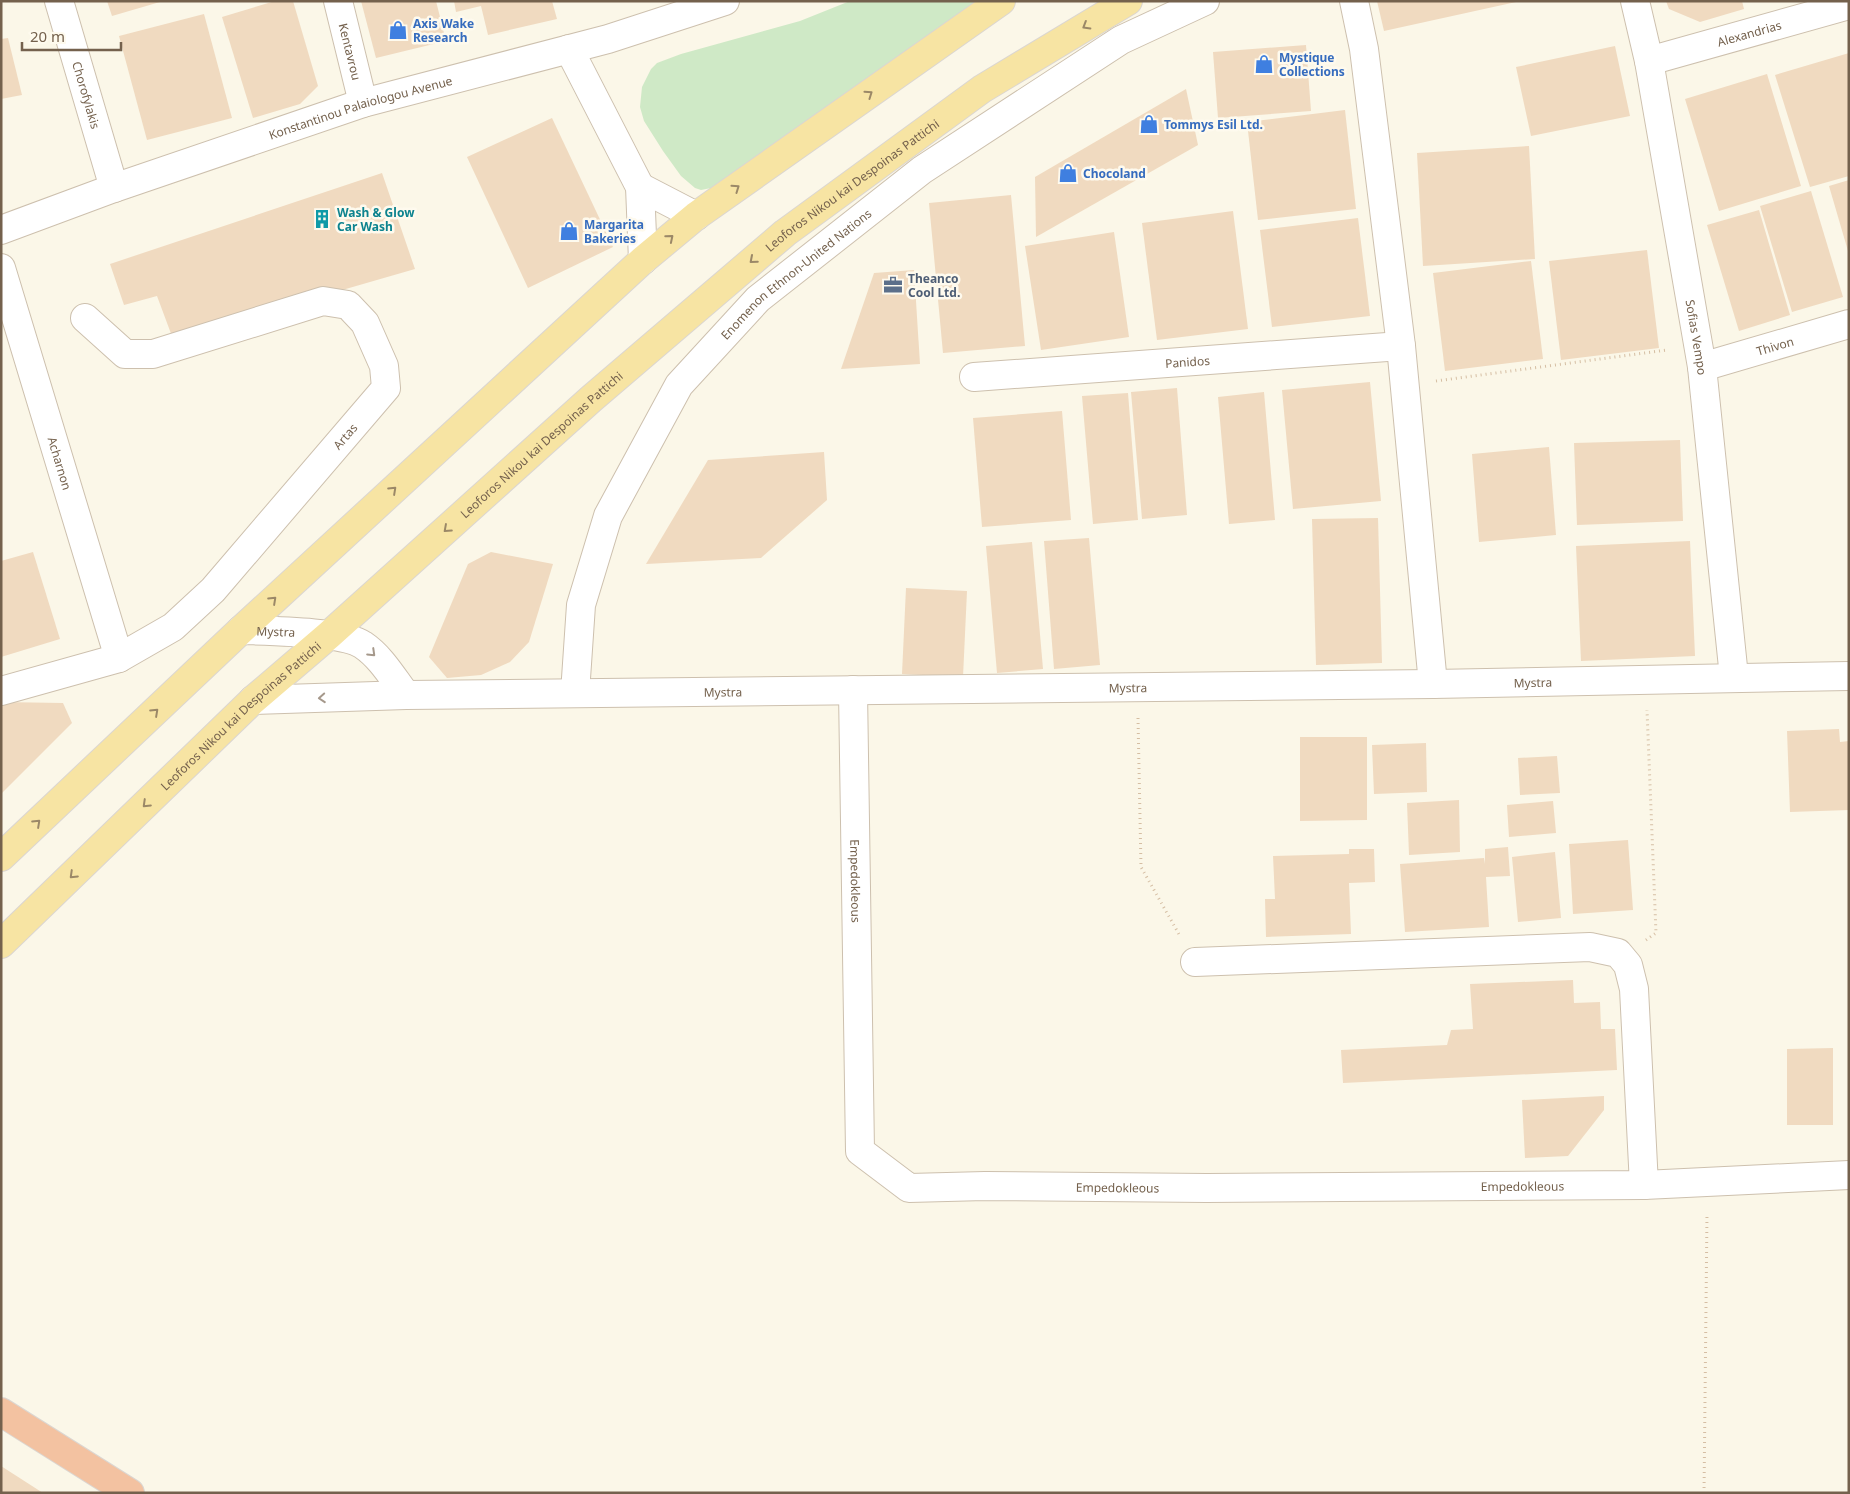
<svg xmlns="http://www.w3.org/2000/svg" width="1850" height="1494" font-family="'Noto Sans',sans-serif">
<rect width="100%" height="100%" fill="#fbf7e8"/>
<!-- green -->
<path fill="#cfe9c6" d="M850 1H995L711 188 701 190 695 188 681 176 663 151 644 121 640 107 642 87 651 69 657 63 681 54 800 21Z"/>
<!-- building -->
<g fill="#f0dac0">
<path d="M107 1H160V2L112 16Z"/>
<path d="M275 1H293L318 86 300 104 253 118 222 17Z"/>
<path d="M361 1H436L446 41 376 58Z"/>
<path d="M454 1H552L557 19 488 35 481 6 456 12Z"/>
<path d="M1377 1H1516V2L1384 31Z"/>
<path d="M1666 1H1742L1744 9 1700 22 1669 9Z"/>
<path d="M204 14 232 118 147 140 119 36Z"/>
<path d="M8 38 22 95 1 99V39Z"/>
<path d="M1306 45 1311 111 1218 118 1213 52Z"/>
<path d="M1615 46 1630 116 1531 136 1516 67Z"/>
<path d="M1849 53V176L1810 187 1775 75Z"/>
<path d="M1767 74 1801 186 1719 211 1685 99Z"/>
<path d="M1186 89 1198 145 1036 237 1035 177Z"/>
<path d="M1345 110 1356 209 1258 220 1247 122Z"/>
<path d="M552 118 613 247 528 288 467 157Z"/>
<path d="M1529 146 1535 259 1423 266 1417 153Z"/>
<path d="M382 173 415 269 173 339 157 296 124 305 110 264Z"/>
<path d="M1849 180V251H1848L1829 186Z"/>
<path d="M1811 191 1843 297 1792 312 1760 206Z"/>
<path d="M1011 195 1025 346 943 353 929 203Z"/>
<path d="M1759 210 1790 315 1739 331 1707 225Z"/>
<path d="M1233 211 1248 329 1157 340 1142 223Z"/>
<path d="M1358 218 1370 316 1272 327 1260 230Z"/>
<path d="M1114 232 1129 337 1041 350 1025 246Z"/>
<path d="M1647 250 1659 348 1561 360 1549 261Z"/>
<path d="M1531 261 1543 359 1445 371 1433 273Z"/>
<path d="M914 270 920 364 841 369 874 273Z"/>
<path d="M1370 382 1381 501 1293 509 1282 390Z"/>
<path d="M1177 388 1187 515 1142 519 1131 392Z"/>
<path d="M1264 392 1275 520 1229 524 1218 397Z"/>
<path d="M1128 393 1138 520 1093 524 1082 396Z"/>
<path d="M1062 411 1071 520 982 527 973 418Z"/>
<path d="M1680 440 1683 521 1577 525 1574 443Z"/>
<path d="M1549 447 1556 535 1479 542 1472 454Z"/>
<path d="M824 452 827 500 761 558 646 564 708 460Z"/>
<path d="M1378 518 1382 663 1316 665 1312 519Z"/>
<path d="M1089 538 1100 665 1054 669 1044 541Z"/>
<path d="M1690 541 1695 656 1581 661 1576 546Z"/>
<path d="M1032 542 1043 669 997 673 986 546Z"/>
<path d="M33 552 60 639 1 657V561Z"/>
<path d="M491 552 553 564 529 642 510 662 481 675 447 678 429 657 468 564Z"/>
<path d="M906 588 967 591 963 677 902 674Z"/>
<path d="M1 702 63 703 72 723 1 794Z"/>
<path d="M1839 729 1840 742 1849 741V810L1790 812 1787 731Z"/>
<path d="M1300 737H1367V820L1300 821Z"/>
<path d="M1426 743 1427 792 1374 794 1372 745Z"/>
<path d="M1557 756 1560 793 1520 795 1518 758Z"/>
<path d="M1459 800 1460 852 1409 855 1407 803Z"/>
<path d="M1553 801 1556 833 1509 837 1507 805Z"/>
<path d="M1628 840 1633 910 1573 914 1569 844Z"/>
<path d="M1508 847 1510 876 1486 877 1489 927 1405 932 1400 864 1484 858 1485 864V849Z"/>
<path d="M1349 849H1374L1375 882 1349 883 1351 934 1266 937 1265 899H1275L1273 856 1349 854Z"/>
<path d="M1555 852 1561 918 1518 922 1512 857Z"/>
<path d="M1573 980 1574 1003 1600 1002 1601 1029H1615L1617 1070 1343 1083 1341 1050 1447 1045 1451 1030 1473 1029 1470 984Z"/>
<path d="M1833 1048V1125H1787V1049Z"/>
<path d="M1604 1096V1110L1568 1156 1525 1158 1522 1100Z"/>
<path d="M1 1466 43 1493H1Z"/>
</g>
<g fill="none" stroke-linecap="round" stroke-linejoin="round">
<!-- street casing -->
<g stroke="#cdc0ae" stroke-width="30">
<g id="street">
<path id="s1" d="M59 1 114 188"/>
<path id="s2" d="M338 1 363 103"/>
<path d="M1354 1 1364 49 1401 346 1433 684"/>
<path id="s3" d="M1635 1 1649 61 1702 367 1734 677"/>
<path d="M569 49 640 187 643 260"/>
<path id="s4" d="M1649 61 1849 5"/>
<path d="M640 187 696 216"/>
<path id="s5" d="M1 230 114 188 363 103 608 39 725 1"/>
<path id="s6" d="M1 268 119 658"/>
<path id="s7" d="M1702 367 1849 324"/>
<path id="s8" d="M974 377 1401 346"/>
<path id="s9" d="M241 630C268 631 343 631 363 645 381 657 393 678 406 695"/>
<path id="s10" d="M853 690 860 1151 909 1188 985 1186 1207 1188 1644 1185 1849 1175"/>
<path id="s11" d="M1 691 119 658 173 627 213 590 386 388 384 366 365 323 348 305 323 301 153 354H125L85 318"/>
<path id="s12" d="M575 693 581 605 608 516 679 385 758 299 922 170 1121 40 1205 1"/>
<path id="s13" d="M253 700 406 695 1433 684 1849 676"/>
<path d="M1195 962 1590 947 1618 953 1628 965 1634 989 1644 1185"/>
</g>
</g>
<!-- primary casing -->
<g stroke="#dbd6d1" stroke-width="30">
<g id="primary">
<path d="M1 857 241 630 643 260 696 216 1001 1"/>
<path id="s14" d="M1 944 253 700 329 635 591 399 785 233 982 89 1128 1"/>
</g>
</g>
<!-- highway casing -->
<g stroke="#dbd6d1" stroke-width="30">
<path id="highway" d="M1 1412 130 1493"/>
</g>
<!-- path -->
<g stroke="#d5bea3" stroke-width="3" stroke-dasharray="1 4" stroke-linecap="butt">
<path d="M1436 381 1667 350"/>
<path d="M1138 718 1141 867 1180 936"/>
<path d="M1646 940 1656 933 1647 710"/>
<path d="M1704 1493 1707 1213"/>
</g>
<!-- street -->
<use href="#street" stroke="#fff" stroke-width="28"/>
<!-- primary -->
<use href="#primary" stroke="#f7e4a3" stroke-width="28"/>
<!-- highway -->
<use href="#highway" stroke="#f3c2a1" stroke-width="28"/>
</g>
<!-- one-way arrows -->
<defs><path id="oneway-chevron" d="M-2-3.5L2.5 0L-2 3.5" fill="none" stroke-width="1.6" stroke-linecap="round" stroke-linejoin="round" transform="scale(1.25)"/></defs>
<g stroke="#9b8867">
<use href="#oneway-chevron" transform="translate(1086 26) rotate(149)"/>
<use href="#oneway-chevron" transform="translate(869 94) rotate(-35)"/>
<use href="#oneway-chevron" transform="translate(736 188) rotate(-35)"/>
<use href="#oneway-chevron" transform="translate(670 238) rotate(-40)"/>
<use href="#oneway-chevron" transform="translate(753 260) rotate(139)"/>
<use href="#oneway-chevron" transform="translate(393 490) rotate(-43)"/>
<use href="#oneway-chevron" transform="translate(447 529) rotate(138)"/>
<use href="#oneway-chevron" transform="translate(273 600) rotate(-43)"/>
<use href="#oneway-chevron" transform="translate(155 712) rotate(-43)"/>
<use href="#oneway-chevron" transform="translate(146 804) rotate(136)"/>
<use href="#oneway-chevron" transform="translate(37 823) rotate(-43)"/>
<use href="#oneway-chevron" transform="translate(73 875) rotate(136)"/>
</g>
<g stroke="#a5988b">
<use href="#oneway-chevron" transform="translate(372 653) rotate(44)"/>
<use href="#oneway-chevron" transform="translate(322 698) rotate(176)"/>
</g>
<!-- icons -->
<defs>
<g id="shop-bare" transform="scale(1.5)"><path d="M-5-2.5h2.3a2.7 3.5 0 0 1 5.4 0H5L5.5 6h-11ZM-1.5-2.5h3a1.5 2.3 0 0 0-3 0Z" fill="#3f7fe0" stroke="#fefaee" stroke-width="2.5" paint-order="stroke"/></g>
<g id="building-bare" transform="scale(1.5)"><path d="M-4-6H4V6H1V3H-1V6H-4ZM-2.5-4.3h1.7v1.8h-1.7ZM.8-4.3h1.7v1.8H.8ZM-2.5-1h1.7V.8h-1.7ZM.8-1h1.7V.8H.8Z" fill="#0f9aa8" stroke="#fefaee" stroke-width="2.5" paint-order="stroke"/></g>
<g id="office-bare" transform="scale(1.5)"><path d="M-6-3h4V-5.5h4V-3h4V5H-6ZM-1-4.5V-3h2v-1.5ZM-6 0V1H6V0Z" fill="#5c6f8a" stroke="#fefaee" stroke-width="2.5" paint-order="stroke"/></g>
</defs>
<g fill-rule="evenodd">
<use href="#shop-bare" x="398" y="30"/>
<use href="#shop-bare" x="1264" y="64"/>
<use href="#shop-bare" x="1149" y="124"/>
<use href="#shop-bare" x="1068" y="173"/>
<use href="#building-bare" x="322" y="219"/>
<use href="#shop-bare" x="569" y="231"/>
<use href="#office-bare" x="893" y="285"/>
</g>
<g text-anchor="middle" dominant-baseline="central" stroke-width="5" stroke-linejoin="round" paint-order="stroke">
<!-- shop labels -->
<g font-size="12" font-weight="bold" fill="#366cbe" stroke="#fefaee" text-anchor="start">
<text x="413" y="23">Axis Wake<tspan x="413" dy="14">Research</tspan></text>
<text x="1279" y="57">Mystique<tspan x="1279" dy="14">Collections</tspan></text>
<text x="1164" y="124">Tommys Esil Ltd.</text>
<text x="1083" y="173">Chocoland</text>
<text x="584" y="224">Margarita<tspan x="584" dy="14">Bakeries</tspan></text>
</g>
<!-- street labels -->
<g font-size="12" fill="#74614d" stroke="#fefaee">
<text stroke="none"><textPath href="#s4" startOffset="104">Alexandrias</textPath></text>
<text stroke="none"><textPath href="#s2" startOffset="52">Kentavrou</textPath></text>
<text stroke="none"><textPath href="#s1" startOffset="98">Chorofylakis</textPath></text>
<text stroke="none"><textPath href="#s5" startOffset="380">Konstantinou Palaiologou Avenue</textPath></text>
<text stroke="none"><textPath href="#s14" startOffset="1141">Leoforos Nikou kai Despoinas Pattichi</textPath></text>
<text stroke="none"><textPath href="#s12" startOffset="492">Enomenon Ethnon-United Nations</textPath></text>
<text stroke="none"><textPath href="#s3" startOffset="342">Sofias Vempo</textPath></text>
<text stroke="none"><textPath href="#s7" startOffset="76">Thivon</textPath></text>
<text stroke="none"><textPath href="#s8" startOffset="214">Panidos</textPath></text>
<text stroke="none"><textPath href="#s11" startOffset="442">Artas</textPath></text>
<text stroke="none"><textPath href="#s14" startOffset="736">Leoforos Nikou kai Despoinas Pattichi</textPath></text>
<text stroke="none"><textPath href="#s6" startOffset="204">Acharnon</textPath></text>
<text stroke="none"><textPath href="#s9" startOffset="35">Mystra</textPath></text>
<text stroke="none"><textPath href="#s13" startOffset="1280">Mystra</textPath></text>
<text stroke="none"><textPath href="#s13" startOffset="875">Mystra</textPath></text>
<text stroke="none"><textPath href="#s13" startOffset="470">Mystra</textPath></text>
<text stroke="none"><textPath href="#s14" startOffset="331">Leoforos Nikou kai Despoinas Pattichi</textPath></text>
<text stroke="none"><textPath href="#s10" startOffset="191">Empedokleous</textPath></text>
<text stroke="none"><textPath href="#s10" startOffset="1136">Empedokleous</textPath></text>
<text stroke="none"><textPath href="#s10" startOffset="731">Empedokleous</textPath></text>
</g>
<!-- culture labels -->
<g font-size="12" font-weight="bold" fill="#0d838f" stroke="#fefaee" text-anchor="start">
<text x="337" y="212">Wash &amp; Glow<tspan x="337" dy="14">Car Wash</tspan></text>
</g>
<!-- service labels -->
<g font-size="12" font-weight="bold" fill="#4e5e75" stroke="#fefaee" text-anchor="start">
<text x="908" y="278">Theanco<tspan x="908" dy="14">Cool Ltd.</tspan></text>
</g>
</g>
<!-- border -->
<rect width="1850" height="1494" fill="none" stroke="#74614d" stroke-width="5"/>
<!-- scale -->
<path d="M22 42v8h99v-8" fill="none" stroke="#74614d" stroke-width="2.5"/>
<text x="30" y="42" font-size="15" fill="#74614d" stroke="#fefaee" stroke-width="4" paint-order="stroke">20 m</text>
</svg>
